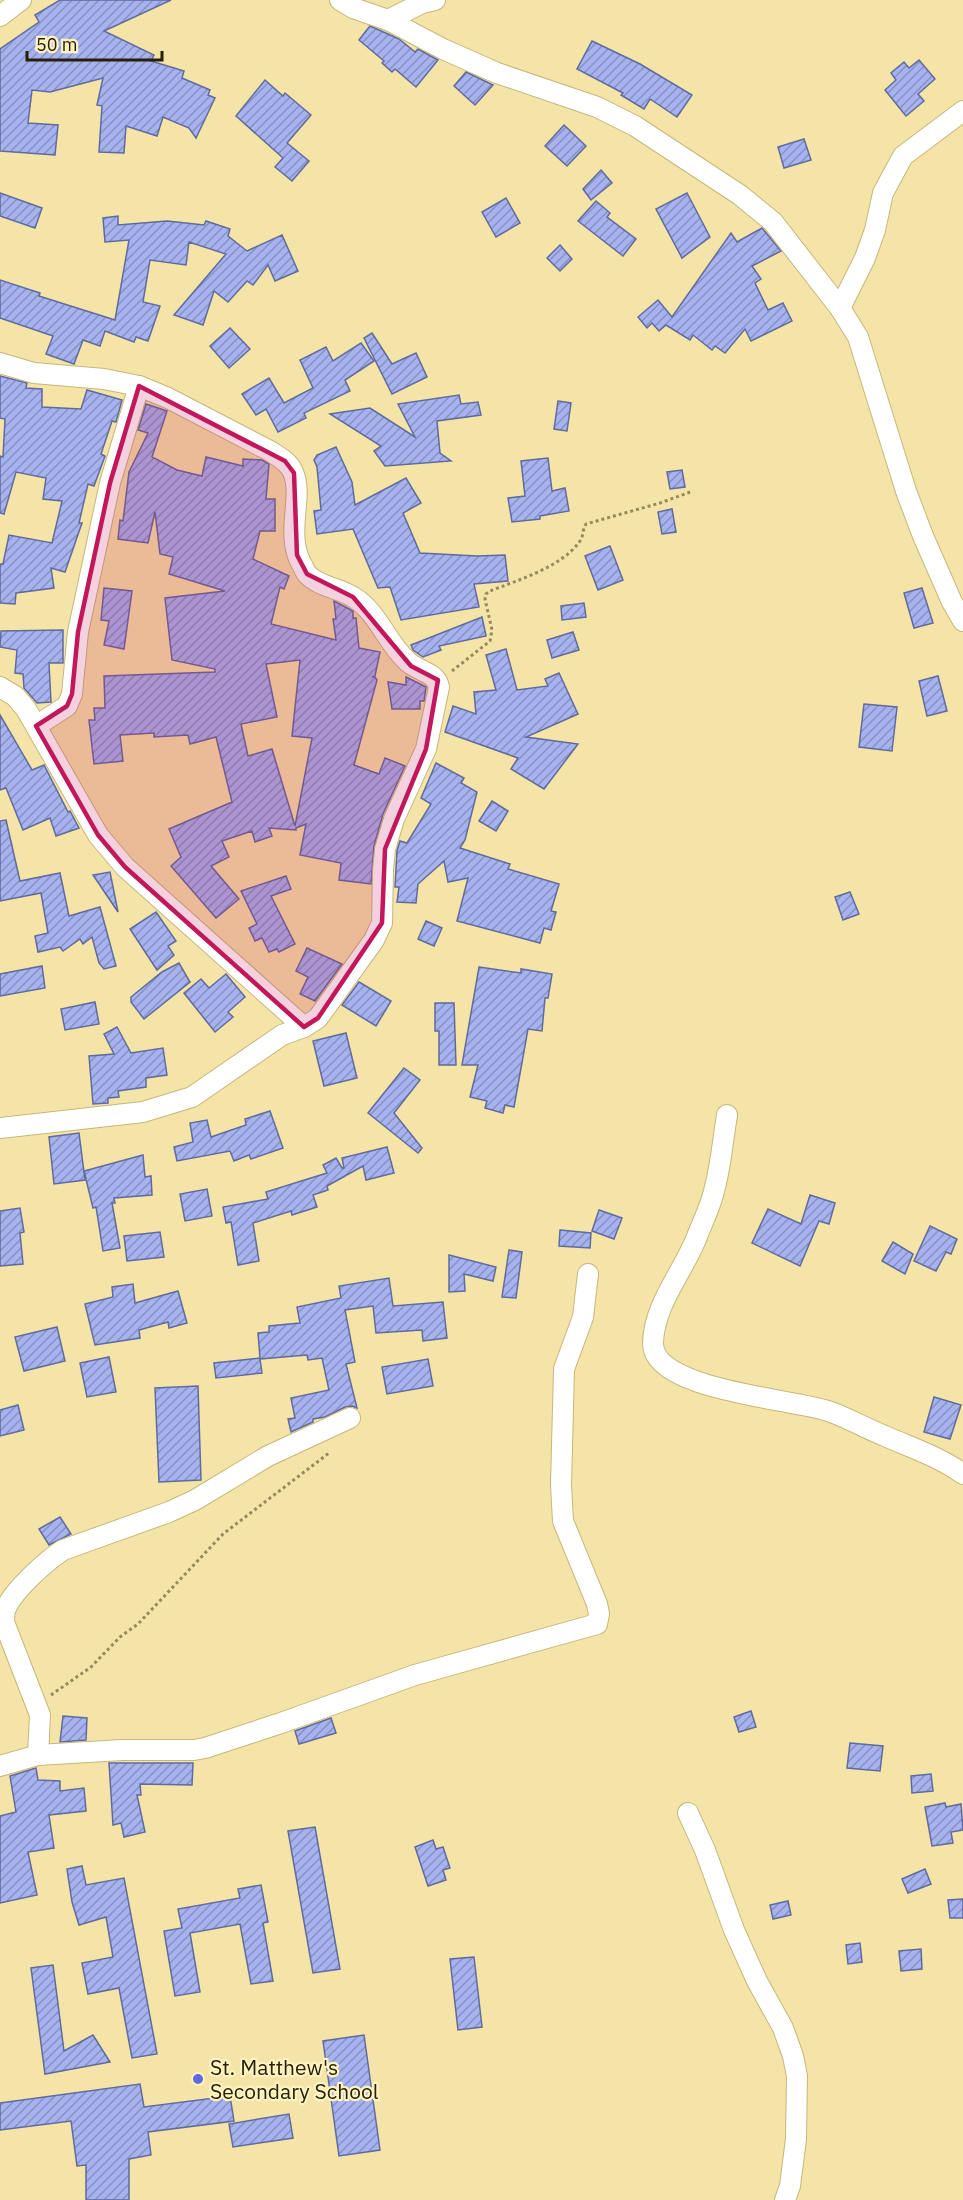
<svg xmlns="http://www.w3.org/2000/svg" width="963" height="2200" font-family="'IBM Plex Sans',sans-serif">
<defs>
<pattern id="building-hatch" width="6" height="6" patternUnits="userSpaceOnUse" patternTransform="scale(1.5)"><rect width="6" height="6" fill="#a6b3f0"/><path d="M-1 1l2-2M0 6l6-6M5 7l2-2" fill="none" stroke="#8791c0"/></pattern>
</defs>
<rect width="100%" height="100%" fill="#f5e4a7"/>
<!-- building -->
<g fill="url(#building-hatch)" stroke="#606a9d" stroke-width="1.5" fill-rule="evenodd">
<path d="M60 0H171L104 31 154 55 151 61 184 71 182 78 210 90 208 95 215 98 196 138 189 128 163 117 157 136 126 126 124 153 99 152 102 106 97 105 103 78 50 92 32 90 28 123 58 125 55 155 0 151V49L39 22 35 15Z"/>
<path d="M370 26 399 39 415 52 418 49 438 60 416 87 395 69 392 72 382 63 384 61 359 40Z"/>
<path d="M592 41 640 64 692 95 677 117 650 99 644 109 621 95 623 93 577 69Z"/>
<path d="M919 60 935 79 918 94 924 101 906 116 885 90 896 80 891 73 904 62 909 68Z"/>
<path d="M466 72 493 85 475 105 454 86Z"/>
<path d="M265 80 283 96 285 93 311 115 287 143 309 161 292 181 275 167 283 158 236 116Z"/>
<path d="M564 125 586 146 567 166 545 146Z"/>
<path d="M804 139 811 160 784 168 778 147Z"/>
<path d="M601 170 612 183 591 200 583 189Z"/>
<path d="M0 193 42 208 35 228 0 216Z"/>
<path d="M687 193 710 237 682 258 656 209Z"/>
<path d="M506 198 520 223 496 237 482 212Z"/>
<path d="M596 201 610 213 607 217 636 239 623 256 578 221Z"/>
<path d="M118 216V225L167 221 204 225 206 221 230 229 228 236 247 251 282 235 298 271 275 281 268 265 253 285 247 281 228 302 214 291 203 325 174 315 226 254 189 242 186 265 150 260 143 302 160 306 148 341 136 337 134 342 105 331 100 346 83 340 74 364 46 354 53 336 0 318V280L40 293 39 296 115 320 129 240 105 242 103 218Z"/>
<path d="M762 228 781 251 752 266 761 279 755 283 768 310 783 303 792 321 751 341 745 329 725 353 715 346 712 350 693 335 690 340 666 325 659 331 652 323 647 328 638 317 658 300 672 317 731 233 737 242Z"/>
<path d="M560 245 572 259 560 271 547 258Z"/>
<path d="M230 328 250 349 229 368 210 346Z"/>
<path d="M372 333 392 364 416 353 427 377 392 394 364 338Z"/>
<path d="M361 343 374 361 345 380 350 391 304 413 306 418 278 432 266 409 256 415 242 394 269 378 284 403 313 388 300 360 326 347 333 361Z"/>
<path d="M0 376 27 383 26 388 42 389V407L81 409 87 390 122 400 116 422 112 421 101 454 105 456 94 486 88 484 79 523H82L65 572 51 568 54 588 16 593 15 604 0 603V564H3L9 535 52 543 62 501 43 499 46 478 16 472 4 514 0 513V456L3 457 5 419 0 418Z"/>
<path d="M459 395 461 404 478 402 481 415 437 421 440 453 451 461 385 466 374 451 381 446 330 414 370 408 415 437 398 404Z"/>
<path d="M558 401 571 403 567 431 554 429Z"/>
<path d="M146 404 167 411 152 457 177 470 202 476 206 457 243 466V459L262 460 269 464 266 499H275V531H260L253 559 289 576 284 589 280 587 271 624 336 640 333 619H336L334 601 353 611V618H356L359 648 380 652 375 676 372 677H375L377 680 354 765 379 774 385 758 405 766 383 814 374 846 371 884 339 880 341 863 300 855 306 824 296 828V830L269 828 272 836 255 842 252 831 222 841 229 857 211 866 239 899 216 918 171 866 181 857 169 829 232 802 216 737 190 744 188 735 154 737V733L120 735 123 761 94 764 89 720H95L94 708H105L104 676 215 672V669L172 660 165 598 225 591 169 574 173 557 160 554 155 512 148 543 118 539 120 520 123 521 129 472 148 433 138 430ZM300 660 292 736 312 738 295 826 272 749 248 756 241 724 277 717 266 664Z"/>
<path d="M336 447 352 482 355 505 406 478 421 503 403 513 420 553 477 556 505 555 508 581 474 584 479 607 401 620 390 587 378 588 353 529 317 534 314 511 321 510 317 467 314 460 317 455Z"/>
<path d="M548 458 552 491 565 488 569 511 540 516V519L512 522 508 498 525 496 521 461Z"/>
<path d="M682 470 685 487 670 489 667 472Z"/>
<path d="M672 509 676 532 662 534 658 512Z"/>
<path d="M610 546 623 580 598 590 585 556Z"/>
<path d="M104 588 132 591 124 649 104 645 109 621 101 620Z"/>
<path d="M922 588 933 623 914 628 904 593Z"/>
<path d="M584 603 586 617 562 620 561 606Z"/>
<path d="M482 617 486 636 439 646 441 650 423 657 413 650 411 645Z"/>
<path d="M63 630V663H49L51 702 37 703 24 688 23 674 15 673 17 650 0 647 1 631Z"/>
<path d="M573 632 579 650 552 658 547 640Z"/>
<path d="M506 649 517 690 548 686 545 679 559 673 578 714 526 737 578 744 544 789 511 769 518 758 445 732 453 706 476 714 474 692 496 690 486 655Z"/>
<path d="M938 676 947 711 927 716 919 681Z"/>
<path d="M406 677 426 687 424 701H420V709H392L388 682 406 685Z"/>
<path d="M864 704 897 707 892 751 859 747Z"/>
<path d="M0 715 32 770 44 765 68 812 70 811 79 828 56 836 50 818 23 830 6 788 0 790Z"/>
<path d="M436 763 464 778 461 783 477 792 465 840 460 848 510 864 508 869 559 884 551 911 556 912 551 930 544 928 540 943 457 921 468 878 448 882 444 861 418 884 416 903 397 902 399 887H395L397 851 400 841 407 843 431 804 421 798Z"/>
<path d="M492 801 508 811 496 831 479 821Z"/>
<path d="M6 820 20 881 60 873 69 916 100 907 116 966 104 969 99 963 92 937 83 944 80 939 63 951 60 947 38 952 35 936 48 933 41 893 0 901V821Z"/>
<path d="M110 872 118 912 93 875Z"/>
<path d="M286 876 291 889 271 896 295 944 279 952 277 949 269 952 262 938 255 941 249 928 257 924 241 891Z"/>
<path d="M850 892 859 914 843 920 835 897Z"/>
<path d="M156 912 176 941 168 946 174 955 157 970 130 929Z"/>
<path d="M426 921 442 928 434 946 418 939Z"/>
<path d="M307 948 342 964 315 1001 300 994 308 977 296 971Z"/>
<path d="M179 963 190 982 144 1019 131 1002V997L162 972Z"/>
<path d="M42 966 45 988 0 996V974Z"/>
<path d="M479 967 521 973V969L552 974 548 998H545L542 1031 528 1029 514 1107 505 1105 503 1113 485 1108 487 1101 470 1097 478 1065H462Z"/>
<path d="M226 974 245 997 228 1012 233 1017 215 1032 184 993 201 979 209 988Z"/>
<path d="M359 982 391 1001 376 1026 342 1005Z"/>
<path d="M95 1002 99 1024 65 1030 61 1009Z"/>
<path d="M435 1003H454L456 1065H439V1031H435Z"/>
<path d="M117 1027 131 1053 163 1048 167 1075 146 1078V1087L118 1091 119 1097 108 1098V1103L93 1104 89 1056 114 1054 104 1034Z"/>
<path d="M346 1033 357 1078 324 1086 313 1041Z"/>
<path d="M404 1068 420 1080 394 1113 422 1148 418 1153 368 1113Z"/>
<path d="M270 1111 283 1148 251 1159 249 1155 234 1161 230 1151 177 1161 174 1147 193 1142 190 1123 207 1120 211 1137 246 1125 245 1119Z"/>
<path d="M79 1133 85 1180 54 1184 49 1137Z"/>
<path d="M387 1147 394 1173 366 1180 363 1166 327 1186 328 1190 313 1195 317 1207 292 1215 291 1211 253 1223 259 1261 238 1265 231 1222 226 1223 223 1207 268 1199 266 1192 327 1173 323 1165 336 1158 342 1168H344L342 1158Z"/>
<path d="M143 1155 145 1177 151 1176 152 1195 114 1198 115 1203H112L120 1248 103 1251 96 1207 93 1208 84 1171Z"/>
<path d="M207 1189 212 1216 185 1221 180 1194Z"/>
<path d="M810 1195 835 1203 829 1224 819 1221 800 1266 752 1243 768 1209 801 1224Z"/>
<path d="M20 1208 24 1232 20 1233 23 1264 0 1266V1211Z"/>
<path d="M599 1210 622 1218 614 1239 592 1231Z"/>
<path d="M930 1226 957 1239 951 1254 946 1252 936 1271 914 1261Z"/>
<path d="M560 1230 591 1233 590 1248 559 1246Z"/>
<path d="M160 1232 164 1257 127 1261 124 1236Z"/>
<path d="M893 1242 913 1254 905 1274 882 1261Z"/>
<path d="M509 1250 522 1252 516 1298 502 1297Z"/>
<path d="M449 1255 496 1267 493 1281 464 1274 465 1291 449 1292Z"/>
<path d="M389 1278 393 1306 443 1302 447 1338 423 1341 422 1330 376 1333 373 1306 345 1310 355 1362 346 1364 357 1408 352 1406 345 1407 325 1417 313 1419V1422L291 1432 288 1419 295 1418 291 1398 329 1390 322 1358 308 1360 307 1355 260 1359 262 1373 216 1378 214 1363 260 1358 258 1333 269 1332V1326L300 1323 297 1307 341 1298 339 1286Z"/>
<path d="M133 1284 135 1303 178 1291 187 1323 169 1328 168 1322 139 1330 140 1338 95 1345 85 1304 113 1297 112 1287Z"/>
<path d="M57 1327 65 1361 24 1371 15 1337Z"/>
<path d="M109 1357 116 1392 87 1397 80 1363Z"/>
<path d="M428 1359 433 1386 387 1394 382 1367Z"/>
<path d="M198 1386 201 1480 159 1482 155 1388Z"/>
<path d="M934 1397 961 1405 950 1439 924 1432Z"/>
<path d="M18 1405 24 1430 0 1436V1410Z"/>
<path d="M60 1517 71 1534 49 1545 39 1529Z"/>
<path d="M751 1711 756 1727 739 1732 734 1717Z"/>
<path d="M63 1716 87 1718 86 1740 60 1742Z"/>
<path d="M331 1718 336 1733 299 1744 295 1731Z"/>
<path d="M850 1743 883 1746 880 1771 847 1768Z"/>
<path d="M109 1763H193L192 1785 140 1784 141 1795H137L145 1832 124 1837 121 1823 113 1825Z"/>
<path d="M36 1768 38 1780 60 1781V1791L84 1788 86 1811 49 1815 54 1848 28 1852 37 1895 0 1903V1816L16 1812 10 1776Z"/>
<path d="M931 1774 933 1791 912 1793 911 1776Z"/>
<path d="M945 1803 946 1807 961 1804 963 1830 951 1832 953 1843 932 1846 925 1807Z"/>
<path d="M315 1827 340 1969 313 1973 288 1831Z"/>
<path d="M433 1840 436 1849 443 1847 450 1868 443 1870 446 1880 428 1886 415 1847Z"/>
<path d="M82 1866 86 1885 124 1878 157 2054 132 2058 119 1988 88 1994 82 1963 113 1957 106 1917 79 1925 72 1902 67 1869Z"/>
<path d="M925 1869 931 1884 908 1893 902 1879Z"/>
<path d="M261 1885 268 1922 263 1923 273 1981 251 1984 240 1924 190 1933 200 1992 175 1996 164 1931 182 1928 178 1909 240 1898 238 1889Z"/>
<path d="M963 1899V1918H950L948 1900Z"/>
<path d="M788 1901 791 1915 773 1919 770 1905Z"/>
<path d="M860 1943 862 1962 848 1964 846 1945Z"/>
<path d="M921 1949 922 1969 901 1971 899 1951Z"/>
<path d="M474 1957 482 2027 458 2030 450 1959Z"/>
<path d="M53 1965 64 2051 93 2035 110 2062 45 2074 31 1968Z"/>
<path d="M364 2035 380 2150 339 2156 323 2041Z"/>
<path d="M140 2084 144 2107 230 2096 234 2121 148 2132 151 2155 129 2159V2200H86V2165L77 2166 71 2121 0 2130V2103Z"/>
<path d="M289 2114 293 2138 233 2147 229 2124Z"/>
</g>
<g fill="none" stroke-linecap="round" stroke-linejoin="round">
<!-- minor casing -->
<g stroke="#c7b77b" stroke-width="22">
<g id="minor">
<path d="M340 0 353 8 388 20 443 49 497 73 597 107 635 126 740 195 773 222 840 308 858 337 906 491 923 536 952 602 963 621"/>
<path d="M0 16 21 0"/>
<path d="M388 20 422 3 435 0"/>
<path d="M840 308 865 258 875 230 883 193 903 156 963 111"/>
<path d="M0 363 34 373 104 379 139 386 168 398 270 451C279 457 289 462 293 472 304 497 285 532 301 563 303 566 305 572 308 575 320 587 339 588 353 597 377 611 386 641 406 660 417 672 436 671 439 687L426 749 394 819 385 849 383 870 382 923 374 940 318 1018 304 1027 282 1035 192 1097 143 1112 0 1128"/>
<path d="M0 687 15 696 26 709 98 835 125 867 304 1027"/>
<path d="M36 726 67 706 72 694 78 632 110 483 139 386"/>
<path d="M727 1115C723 1139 721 1164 715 1187 712 1203 704 1219 698 1234 685 1270 654 1303 653 1343 652 1391 797 1399 831 1412 850 1419 867 1429 885 1436 912 1448 940 1457 963 1474"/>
<path d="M38 1755 40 1715 4 1622C4 1617 4 1612 6 1608 14 1590 46 1561 63 1550L169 1512 195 1500 268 1456 350 1418"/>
<path d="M0 1766 38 1755 122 1750H194L205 1748 281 1723 415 1675 597 1624 599 1614 597 1604 563 1521 561 1485 564 1369 583 1317 588 1274"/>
<path d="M688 1813 705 1850 734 1930 757 1981 783 2028 793 2056 797 2076 796 2139 790 2186 785 2200"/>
</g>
</g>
<!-- path -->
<g stroke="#968a5d" stroke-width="3" stroke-dasharray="3 3" stroke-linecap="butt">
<path d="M452 671 490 641 492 630 485 599 486 594 490 591C518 580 562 567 580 541 584 535 582 530 586 524L660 503 693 491"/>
<path d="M51 1695 91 1667 120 1637 138 1624 223 1534 329 1453"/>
</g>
<!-- minor -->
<use href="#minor" stroke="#fff" stroke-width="20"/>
</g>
<!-- marked area -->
<path fill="#c2185b" fill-opacity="0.2" stroke="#c2185b" stroke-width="4.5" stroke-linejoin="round" d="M139 386 285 461 294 473 297 555 307 574 353 597 411 666 438 680 426 749 385 849 382 923 318 1018 304 1027 125 867 98 835 36 726 67 706 72 694 78 632 110 483Z"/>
<!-- markers -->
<circle fill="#5f6ae2" stroke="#fff2c1" stroke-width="2" cx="198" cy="2079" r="6"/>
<g text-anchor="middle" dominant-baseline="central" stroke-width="4.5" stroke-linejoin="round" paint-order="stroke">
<!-- poi labels -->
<g font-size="21" fill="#262007" stroke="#fff2c1" text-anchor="start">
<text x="210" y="2067">St. Matthew's<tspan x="210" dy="24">Secondary School</tspan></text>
</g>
</g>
<!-- scale -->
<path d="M27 51v9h135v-9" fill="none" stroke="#262007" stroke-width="3"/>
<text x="36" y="51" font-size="18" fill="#262007" stroke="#fff2c1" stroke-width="4.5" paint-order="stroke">50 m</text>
</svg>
